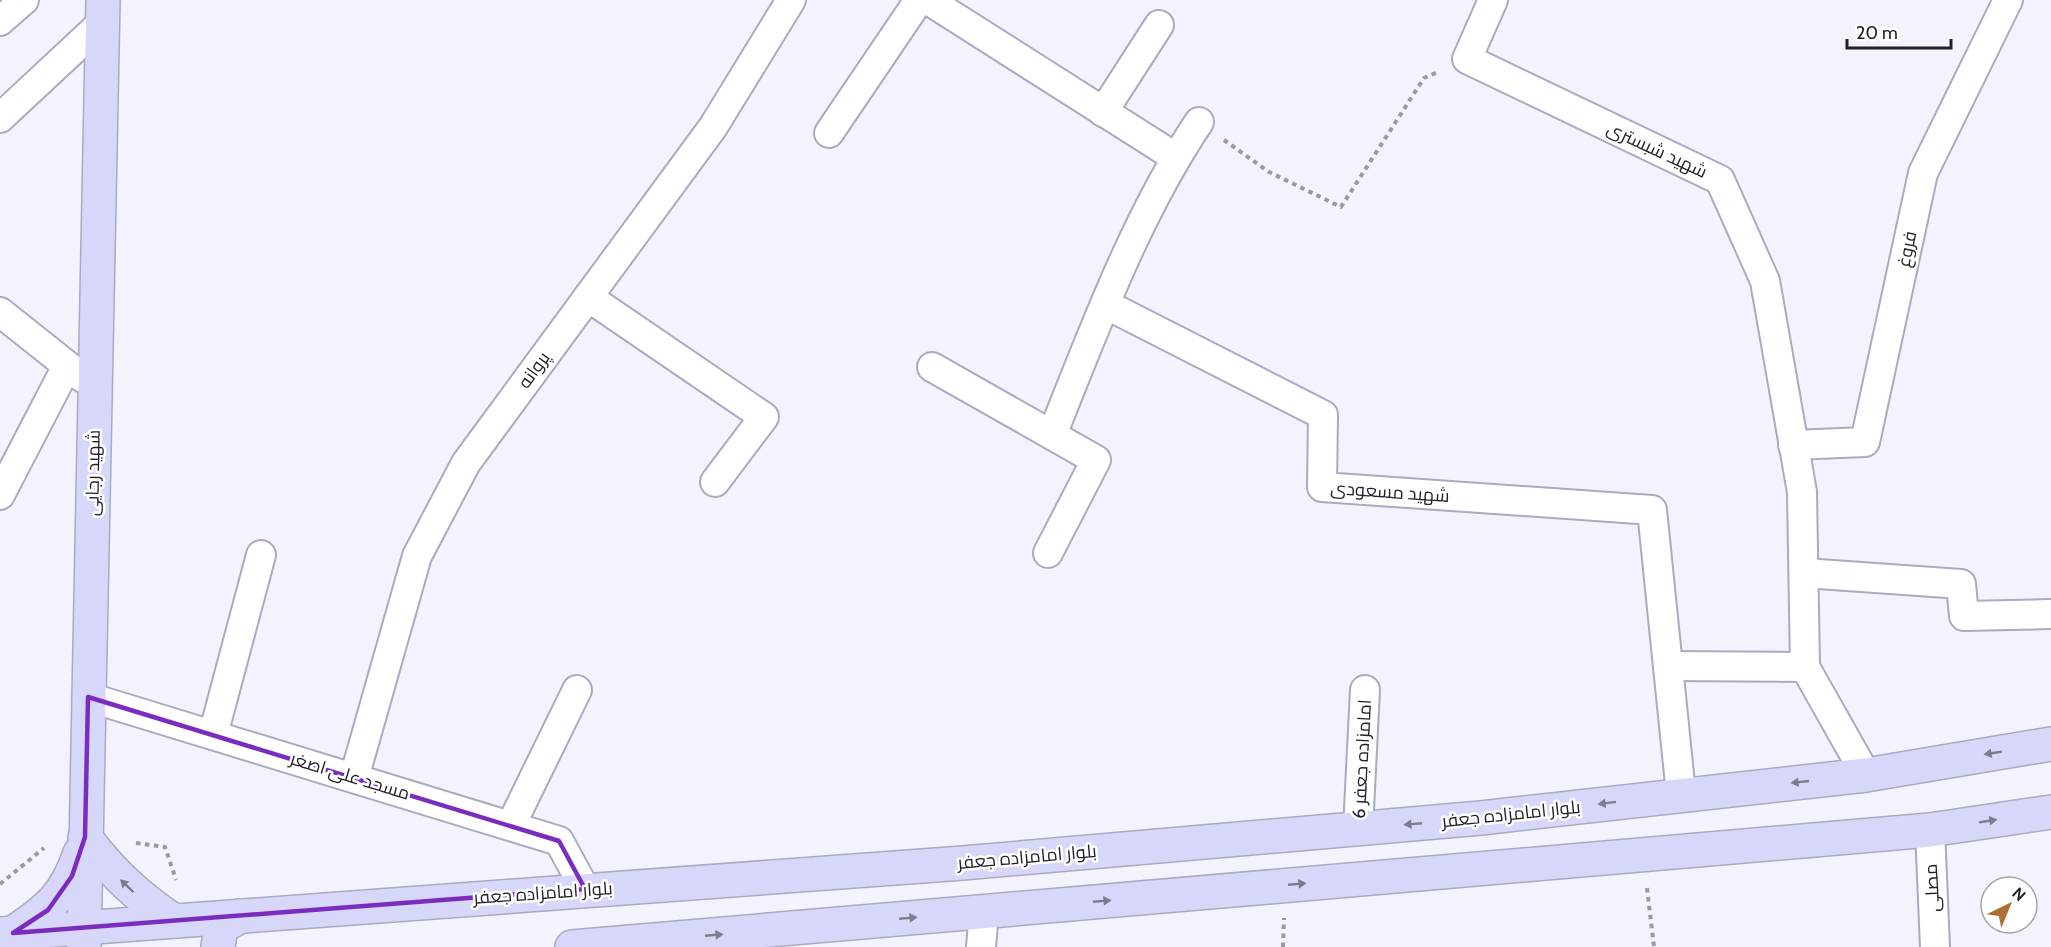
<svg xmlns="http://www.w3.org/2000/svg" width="2051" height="947" font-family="Cabin,Cairo,sans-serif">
<rect width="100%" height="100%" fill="#f2f3fd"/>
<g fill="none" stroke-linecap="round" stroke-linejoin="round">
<!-- street casing -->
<g stroke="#a8abc1" stroke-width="32">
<g id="street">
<path d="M928 0 1175 157"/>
<path d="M1493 0 1467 59 1720 180 1765 281 1802 492 1805 667 1866 775"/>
<path d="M0 21 24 0"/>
<path d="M1103 112 1159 25"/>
<path d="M0 118 103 22"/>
<path d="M829 133 919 0"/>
<path d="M588 297 764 417 715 482"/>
<path d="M1105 304 1323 415 1322 487 1652 510 1681 794"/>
<path d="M0 312 83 378"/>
<path d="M932 367 1096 460 1048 553"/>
<path d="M1052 435C1094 330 1136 216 1199 122"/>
<path d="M1793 445 1865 442 1923 173 2008 0"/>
<path d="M0 495 67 366"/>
<path d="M1804 573 1961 584 1964 616 2051 614"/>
<path d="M1668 666 1805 667"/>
<path d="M88 697 559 841 585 889"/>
<path d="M213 735 261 555"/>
<path d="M354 778 417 556 466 463 713 127 791 0"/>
<path d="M511 825 577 690"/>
<path d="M1358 829 1365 690"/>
<path d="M1930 830 1935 947"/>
<path d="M981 947 984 912"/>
</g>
</g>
<!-- secondary casing -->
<g stroke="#a8abc1" stroke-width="36">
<g id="secondary">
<path d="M85 837C111 872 138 897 174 921"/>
<path d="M13 933C49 909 66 895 80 853"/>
<path d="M0 934 963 863 1481 818 1866 775 2051 744"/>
<path d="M84 947 103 0"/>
<path d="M218 947 221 927 241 916"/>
<path d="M572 947 1930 830 2051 812"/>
</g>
</g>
<!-- path -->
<g stroke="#9899a2" stroke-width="4" stroke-dasharray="4.5 4.5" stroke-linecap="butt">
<path d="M1224 140 1269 172 1341 207 1424 78 1438 72"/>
<path d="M136 843 165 847 176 880"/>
<path d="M0 884 44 848"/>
<path d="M1647 888 1654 947"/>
<path d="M1283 947 1284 918"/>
</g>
<!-- street -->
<use href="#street" stroke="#fff" stroke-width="28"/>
<!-- secondary -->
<use href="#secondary" stroke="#d7d7f9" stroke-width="33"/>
</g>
<!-- one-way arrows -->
<defs><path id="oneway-solid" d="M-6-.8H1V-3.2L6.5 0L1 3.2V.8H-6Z" transform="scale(1.5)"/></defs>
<g fill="#7c7c91">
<use href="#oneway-solid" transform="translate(1993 753) rotate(171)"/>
<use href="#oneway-solid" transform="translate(1800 782) rotate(174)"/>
<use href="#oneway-solid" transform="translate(1607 803) rotate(173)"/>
<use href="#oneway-solid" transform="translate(1988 821) rotate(-9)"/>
<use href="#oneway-solid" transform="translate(1413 824) rotate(175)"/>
<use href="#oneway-solid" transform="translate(1297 884) rotate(-5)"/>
<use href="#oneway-solid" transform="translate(127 886) rotate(-136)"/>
<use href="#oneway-solid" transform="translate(1102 901) rotate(-5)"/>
<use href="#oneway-solid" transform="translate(908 918) rotate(-5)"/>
<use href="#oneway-solid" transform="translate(714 935) rotate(-5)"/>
</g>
<!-- marked area -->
<path fill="none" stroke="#7b2cbf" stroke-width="4.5" stroke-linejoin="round" d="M88 697 559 841 585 889 13 933 48 910 72 876 85 837Z"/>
<g text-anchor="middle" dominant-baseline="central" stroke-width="5" stroke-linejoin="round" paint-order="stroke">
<!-- street labels -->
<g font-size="18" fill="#202129" stroke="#fff">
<text transform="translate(1657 150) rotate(25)">شهید شبستری</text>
<text transform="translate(1907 249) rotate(-78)">فروغ</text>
<text transform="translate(534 370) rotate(-54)">پروانه</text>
<text transform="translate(93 473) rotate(-89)">شهید رجایی</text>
<text transform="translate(1390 492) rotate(4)">شهید مسعودی</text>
<text transform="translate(1362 759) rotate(-87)">امامزاده جعفر 6</text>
<text transform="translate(350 776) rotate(17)">مسجد علی اصغر</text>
<text transform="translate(1511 814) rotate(-6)">بلوار امامزاده جعفر</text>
<text transform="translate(1027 857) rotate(-5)">بلوار امامزاده جعفر</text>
<text transform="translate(1932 888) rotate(-93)">مصلی</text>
<text transform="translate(543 893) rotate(-4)">بلوار امامزاده جعفر</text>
</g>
</g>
<!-- north arrow -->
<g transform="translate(2009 905) rotate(43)"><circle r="28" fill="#ffffff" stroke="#a6a6a9" stroke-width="1.5"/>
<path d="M0-4.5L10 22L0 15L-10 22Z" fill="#ae6f35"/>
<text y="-9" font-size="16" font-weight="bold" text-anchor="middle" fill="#202129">N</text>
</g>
<!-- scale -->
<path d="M1847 39v9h104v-9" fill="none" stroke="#202129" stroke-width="3"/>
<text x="1856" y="39" font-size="18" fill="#202129" stroke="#ffffff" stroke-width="4.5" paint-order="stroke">20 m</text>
</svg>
